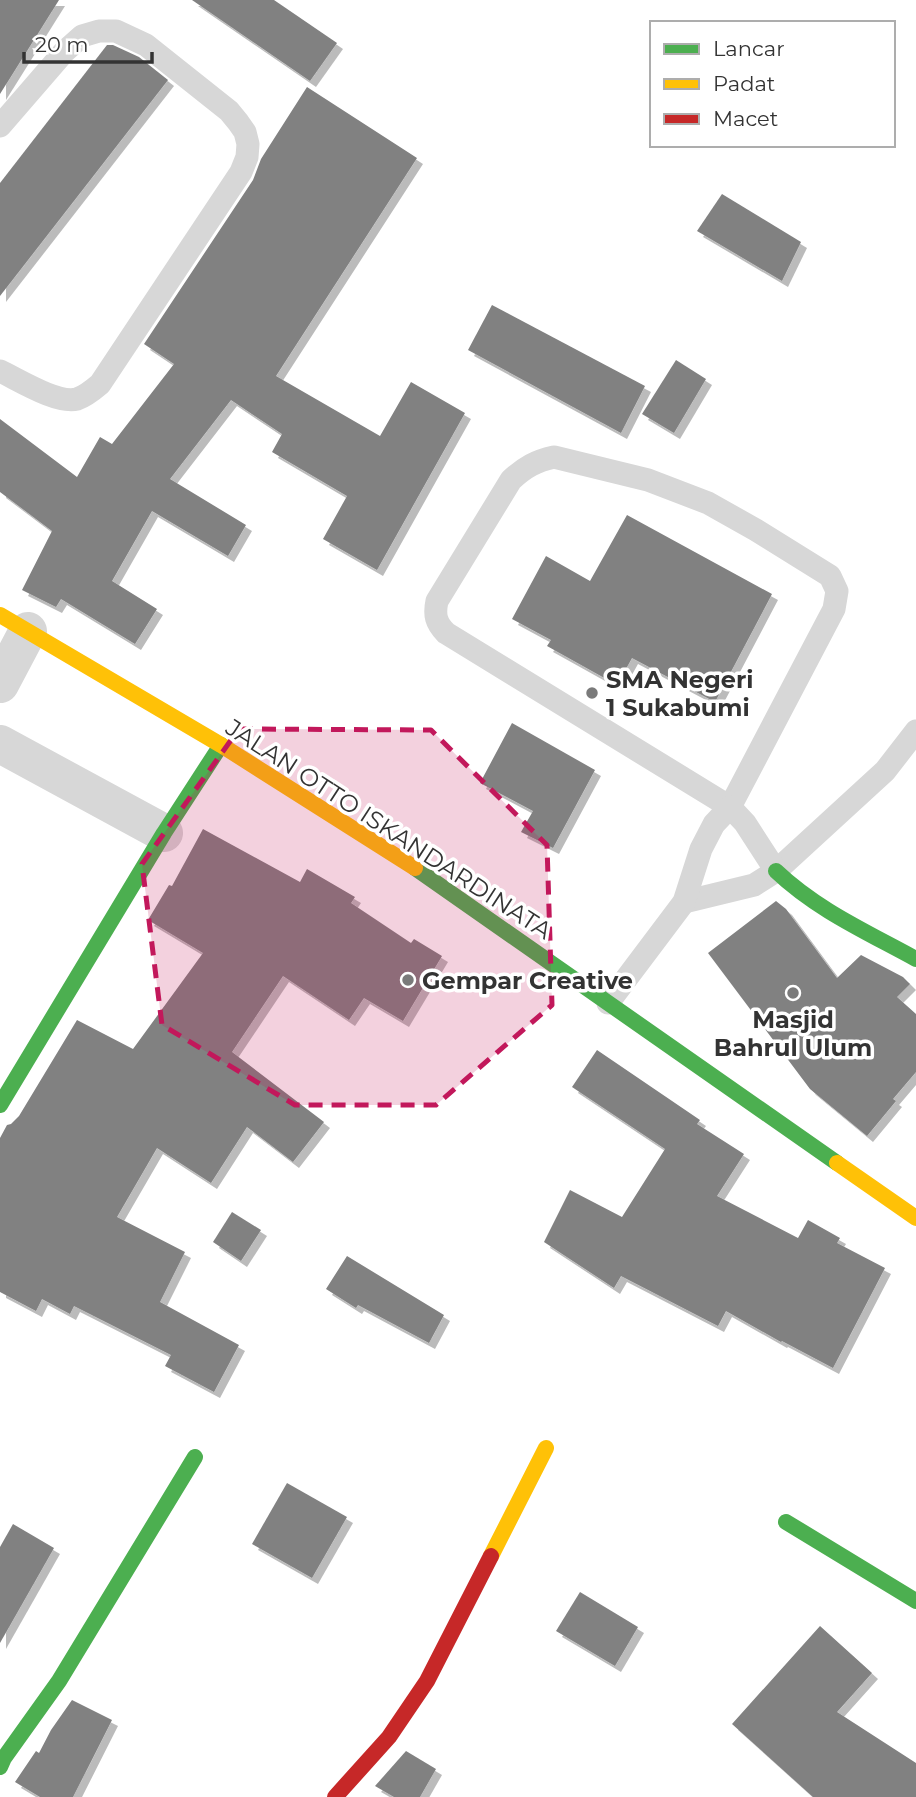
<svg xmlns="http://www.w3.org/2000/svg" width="916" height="1797" font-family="Montserrat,sans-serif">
<defs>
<filter id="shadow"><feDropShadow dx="6" dy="6" stdDeviation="0" flood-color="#0004"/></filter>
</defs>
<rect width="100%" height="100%" fill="#fff"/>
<!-- building -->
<g fill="#818181" filter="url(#shadow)">
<path d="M0 0H59L0 94Z"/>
<path d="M192 0H274L337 43 310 81Z"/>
<path d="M107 45H113L139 57 168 80 0 296V183Z"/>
<path d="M307 87 417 158 276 376 380 436 411 382 465 413 377 570 323 539 347 496 272 452 282 434 231 400 170 479 246 525 228 556 152 511 112 581 157 609 135 644 61 599 56 607 22 590 52 531 0 492V419L77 477 100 437 112 444 174 364 144 344 253 180 261 159Z"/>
<path d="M722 194 801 242 782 281 697 231Z"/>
<path d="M492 305 645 386 621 433 468 350Z"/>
<path d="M676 360 706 379 674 433 642 414Z"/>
<path d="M627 515 772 594 715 702 632 658 617 685 547 646 551 640 512 619 546 556 590 581Z"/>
<path d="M512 723 595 770 553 848 521 832 533 811 480 783Z"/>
<path d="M203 829 300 882 307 869 355 897 351 903 411 943 414 939 442 956 403 1021 364 998 349 1020 283 976 232 1052 324 1122 293 1162 247 1127 211 1183 157 1148 117 1217 185 1252 160 1302 239 1345 214 1392 165 1366 171 1355 74 1306 70 1314 42 1299 36 1311 0 1292V1138L7 1125 11 1124 19 1116 77 1020 133 1049 203 953 148 920 169 885 172 886Z"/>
<path d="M776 901 786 909 837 978 861 955 903 977 910 984 897 997 916 1014V1072L893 1099 896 1101 867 1136 810 1089 708 953Z"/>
<path d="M597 1050 700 1120 697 1124 744 1154 717 1196 798 1238 808 1220 840 1238 837 1243 885 1268 833 1368 782 1341 781 1342 726 1311 718 1326 621 1276 614 1288 544 1242 570 1190 622 1217 665 1149 572 1087Z"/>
<path d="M232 1212 261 1230 241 1261 213 1242Z"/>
<path d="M347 1256 444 1315 429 1343 358 1305 356 1308 326 1289Z"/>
<path d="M287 1483 347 1517 312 1578 252 1544Z"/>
<path d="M13 1524 54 1548 0 1643V1547Z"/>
<path d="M580 1592 638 1627 615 1666 556 1631Z"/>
<path d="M820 1626 872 1673 837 1712 916 1763V1797H813L732 1724Z"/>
<path d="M72 1700 112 1720 73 1797H40L15 1782 36 1751 39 1753 51 1730Z"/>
<path d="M406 1751 436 1769 420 1797H394L375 1786Z"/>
</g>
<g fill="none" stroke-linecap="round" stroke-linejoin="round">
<!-- lane -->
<g stroke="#d7d7d7" stroke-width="23">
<path d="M0 126 64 52 82 36 99 31H116L146 45 229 111 238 122 245 132 248 144 247 157 241 172 100 384C93 390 86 396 77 399 57 404 19 380 0 371"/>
<path d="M554 457 648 480 708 503 756 530 830 576 837 591 834 609 730 807 446 633C436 623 434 615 437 601L511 480C525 467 536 461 554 457Z"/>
<path d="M684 902 754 885 776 871 885 771 916 731"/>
<path d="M608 1003 684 902 701 849 714 824 730 807 745 823 776 871"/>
</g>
<!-- street -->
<g stroke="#d7d7d7" stroke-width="38">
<path d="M0 684 28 631"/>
<path d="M0 744 164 833"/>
</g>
<!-- fast -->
<g stroke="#4caf50" stroke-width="16">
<path d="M415 868 837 1163"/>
<path d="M776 871C817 910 867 932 916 959"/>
<path d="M0 1105 164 833 221 745"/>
<path d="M786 1522 916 1601"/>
<path d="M0 1767 4 1758 59 1681 195 1457"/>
</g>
<!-- slow -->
<g stroke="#ffc107" stroke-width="16">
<path d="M0 615 221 745 415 868"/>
<path d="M837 1163 916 1218"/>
<path d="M491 1556 546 1448"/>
</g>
<!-- jam -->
<path stroke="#c62828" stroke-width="16" d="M335 1797 389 1737 427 1681 491 1556"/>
</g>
<!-- marked area -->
<path fill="#c2185b" fill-opacity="0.2" stroke="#c2185b" stroke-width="5" stroke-dasharray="14 9" stroke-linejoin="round" d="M239 729 431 730 547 845 552 1005 436 1105H295L162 1025 142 864Z"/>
<!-- markers -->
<g fill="#7a7a7a" stroke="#fff" stroke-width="2.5">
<circle cx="592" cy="693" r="7"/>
<circle cx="408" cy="980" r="7"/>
<circle cx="793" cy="993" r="7"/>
</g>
<g text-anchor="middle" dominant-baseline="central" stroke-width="7" stroke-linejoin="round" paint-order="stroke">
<!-- poi labels -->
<g font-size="24" font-weight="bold" fill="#333" stroke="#fff" text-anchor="start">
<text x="606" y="679">SMA Negeri<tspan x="606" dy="28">1 Sukabumi</tspan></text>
<text x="422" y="980">Gempar Creative</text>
<text x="793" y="1019" text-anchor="middle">Masjid<tspan x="793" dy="28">Bahrul Ulum</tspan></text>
</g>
<!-- street labels -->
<g font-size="24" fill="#333" stroke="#fff">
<text transform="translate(389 829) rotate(33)">JALAN OTTO ISKANDARDINATA</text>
</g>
</g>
<!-- legend -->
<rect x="650" y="21" width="245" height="126" fill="#ffffff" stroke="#adadad" stroke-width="2"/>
<rect x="664" y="44" width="35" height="10" fill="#4caf50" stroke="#adadad" stroke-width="2"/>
<text x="713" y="56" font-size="21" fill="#333333">Lancar</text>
<rect x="664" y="79" width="35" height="10" fill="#ffc107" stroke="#adadad" stroke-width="2"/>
<text x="713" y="91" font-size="21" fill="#333333">Padat</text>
<rect x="664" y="114" width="35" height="10" fill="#c62828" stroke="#adadad" stroke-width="2"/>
<text x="713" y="126" font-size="21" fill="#333333">Macet</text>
<!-- scale -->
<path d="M24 52v10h128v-10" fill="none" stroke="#333333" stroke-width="3.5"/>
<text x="35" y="52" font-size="21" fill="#333333" stroke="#ffffff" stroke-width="5" paint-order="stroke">20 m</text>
</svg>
